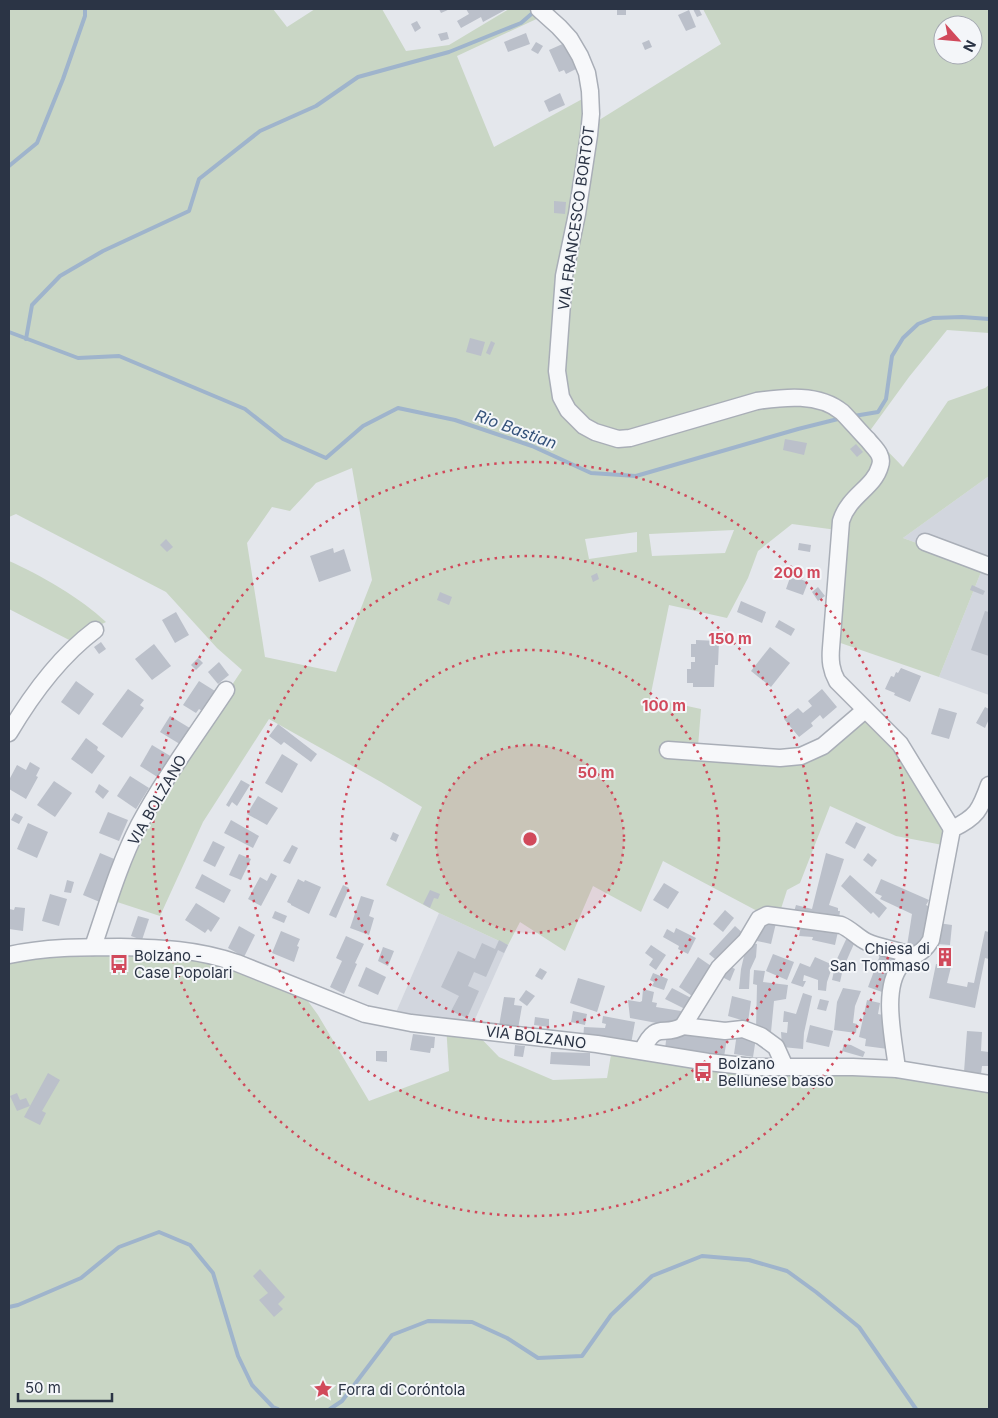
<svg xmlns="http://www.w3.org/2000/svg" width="998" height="1418" font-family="Inter,sans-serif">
<rect width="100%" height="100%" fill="#e4e7ec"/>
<!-- built -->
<g fill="#d2d6de">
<path d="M989 476V695L939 677 983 567 903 538Z"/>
<path d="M439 913 508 945 471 1028 394 1017Z"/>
</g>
<!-- green -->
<g fill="#c9d6c5" fill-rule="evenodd">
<path d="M9 9H273L287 27 315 9H382L406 51 449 45 509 9H558L457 56 494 147 586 97 596 122 721 44 703 9H989V333L947 330 909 377 869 432 903 467 948 401 985 388 989 385V476L903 538 983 567 939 677 829 639 837 530 792 524 758 551 748 578 727 618 669 605 650 698 701 709 697 759 790 764 863 708 899 736 953 847 896 836 830 806 800 883 787 890 779 915 761 913 663 861 641 912 593 886 565 951 520 922 508 945 439 913 386 885 422 807 381 782 269 719 203 822 160 916 111 900 177 767 242 670 217 648 166 592 16 514 9 517ZM943 25H973V55H943ZM352 468 372 580 336 672 265 657 247 543 272 507 290 511 316 483ZM734 530 725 553 652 556 649 534ZM637 532V552L589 559 585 539Z"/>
<path d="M9 561C39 574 82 599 106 622L94 628 75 643 9 609Z"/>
<path d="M93 952 204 958 302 993 318 1015 369 1101 449 1071 446 1025 471 1028 499 1057 553 1080 607 1078 612 1049 901 1074 989 1086V1409H9V961Z"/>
</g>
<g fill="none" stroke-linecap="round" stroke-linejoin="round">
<!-- stream -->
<g stroke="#9fb4cc" stroke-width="4">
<path d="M9 166 37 143 63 79 85 16V9"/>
<path d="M9 332 78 358 119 356 245 409 283 439 326 458 363 426 398 408 455 420 532 446 591 473 636 476 798 429 842 418"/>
<path d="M26 339 32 305 60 276 103 251 189 211 199 179 260 131 316 106 358 77 449 52 521 23 536 10"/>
<path d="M854 416 878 412 886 399 892 356 903 338 918 324 933 318 962 317 989 319"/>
<path d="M9 1307 18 1305 81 1278 119 1247 159 1232 190 1245 213 1273 238 1356 252 1385 273 1407 278 1409"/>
<path d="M330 1409 342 1401 392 1335 428 1321 472 1322 507 1338 538 1358 582 1356 611 1315 652 1276 702 1256 749 1260 787 1271 816 1292 859 1327 916 1409"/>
</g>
</g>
<!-- building -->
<g fill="#bbc0ca">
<path d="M439 9H450L441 13Z"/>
<path d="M466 9H507L483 22 481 17 461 28 457 21 469 14Z"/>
<rect x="617" y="9" width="9" height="6"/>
<path d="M693 9H699L702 15 697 17Z"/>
<path d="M689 10 696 27 686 31 678 15Z"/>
<path d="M417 21 421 28 415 32 411 24Z"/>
<path d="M447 32 449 39 441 41 438 34Z"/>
<path d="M526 33 530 44 508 52 504 42Z"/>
<path d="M649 40 652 47 645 50 642 43Z"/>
<path d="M536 42 543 46 538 54 531 50Z"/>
<path d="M567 42 578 68 566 74 564 70 559 72 549 50Z"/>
<path d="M560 93 565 105 549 112 544 101Z"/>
<path d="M554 201 566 202 565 214 554 213Z"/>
<path d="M470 338 485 342 481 356 466 352Z"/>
<path d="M491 341 495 343 490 355 486 353Z"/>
<path d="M785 439 807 443 804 455 783 450Z"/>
<path d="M856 444 863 452 857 457 850 449Z"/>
<path d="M166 539 173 547 167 552 160 545Z"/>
<path d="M799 543 811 545 810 552 798 550Z"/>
<path d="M333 548 334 553 344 549 351 571 319 582 310 556Z"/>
<path d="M793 569 803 572 800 579 808 582 803 595 786 589Z"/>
<path d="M597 573 599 579 593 582 591 576Z"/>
<path d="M972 585 985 591 983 595 970 590Z"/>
<path d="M818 587 825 596 818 601 812 592Z"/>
<path d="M440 592 452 597 449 605 437 600Z"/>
<path d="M741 601 766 612 762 623 737 612Z"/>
<path d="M985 611 989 612V656L971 650Z"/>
<path d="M176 612 189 635 175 643 162 620Z"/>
<path d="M779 620 795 629 791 636 775 627Z"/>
<path d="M696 640 719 641 718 665H715L714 687H693V683H687V669H691V662H695V657H691V644H696Z"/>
<path d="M101 642 106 649 99 654 94 647Z"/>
<path d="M154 644 171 666 152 680 135 659Z"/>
<path d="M770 647 790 663 771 687 751 671Z"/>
<path d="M198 658 203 663 196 670 191 665Z"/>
<path d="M219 662 229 675 218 684 208 672Z"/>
<path d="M901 668 921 676 910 702 894 695 895 693 885 689 891 676 894 677 896 672 898 673Z"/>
<path d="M76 681 94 694 79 715 61 702Z"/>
<path d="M199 681 215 691 202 711 199 709 196 713 183 705Z"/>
<path d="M128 689 144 700 140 705 144 708 122 738 102 724Z"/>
<path d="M822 689 837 707 823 719 820 715 811 723 813 726 799 737 784 719 798 708 803 713 812 706 808 701Z"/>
<path d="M985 707 989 709V719L985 728 976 723Z"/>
<path d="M939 708 957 713 949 739 931 734Z"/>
<path d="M170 716 193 730 183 746 160 732Z"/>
<path d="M278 724 317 754 311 762 284 742 281 745 269 736Z"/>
<path d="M86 738 98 747 97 750 105 756 92 774 71 759Z"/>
<path d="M152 745 172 757 159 778 140 766Z"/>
<path d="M282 754 298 764 282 793 265 783Z"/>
<path d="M30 762 40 768 36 776 38 777 26 799 9 789V780L17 765 26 770Z"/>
<path d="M130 776 149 788 136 809 117 796Z"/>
<path d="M241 780 250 785 237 806 232 802 229 807 226 805Z"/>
<path d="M54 781 72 793 55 817 37 805Z"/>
<path d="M99 784 109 791 103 799 95 792Z"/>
<path d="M258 796 278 808 267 825 247 814Z"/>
<path d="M108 812 128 820 119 841 99 833Z"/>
<path d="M15 813 23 817 19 824 11 820Z"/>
<path d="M231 820 259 836 253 848 224 833Z"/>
<path d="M856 822 866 827 855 849 845 843Z"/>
<path d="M28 823 48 832 37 858 17 849Z"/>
<path d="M393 832 399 835 396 842 390 839Z"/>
<path d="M213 841 225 847 215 867 203 861Z"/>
<path d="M292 845 298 848 290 864 283 861Z"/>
<path d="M100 853 119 861 102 903 83 895Z"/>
<path d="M826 853 844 859 829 905 838 908V911H840L839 919 793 915 796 905 812 909Z"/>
<path d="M868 853 877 860 872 867 863 860Z"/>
<path d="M239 854 251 859 241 880 229 875Z"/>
<path d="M271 873 277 876 261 906 248 899 260 877 267 881Z"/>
<path d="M202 874 231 890 224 903 195 888Z"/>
<path d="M850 875 887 908 879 918 873 912 871 914 841 886Z"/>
<path d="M298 879 304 882 305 880 321 887 309 914 291 905V904L287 902Z"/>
<path d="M881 879 929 900 926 905 932 908 923 946H907L912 914 880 899 882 896 875 893Z"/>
<path d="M67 880 74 882 71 893 64 892Z"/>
<path d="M664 883 679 892 668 909 653 900Z"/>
<path d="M343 885 349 888 336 918 329 915Z"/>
<path d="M430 890 440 894 438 899 434 898 430 908 423 904Z"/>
<path d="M50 894 67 899 59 926 42 921Z"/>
<path d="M361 896 374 900 369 916 374 918 369 935 350 928Z"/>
<path d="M196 903 220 918 211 932 208 929 205 933 185 920Z"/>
<path d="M15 907 25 908 23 931 9 929V909L14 910Z"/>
<path d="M725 910 734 918 723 932 713 924Z"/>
<path d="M275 911 287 916 284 923 272 918Z"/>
<path d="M138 916 149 919 142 940 131 936Z"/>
<path d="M761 920 776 923 771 944 757 941Z"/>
<path d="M938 923 952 925 950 945 936 944Z"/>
<path d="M239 926 255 935 244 957 228 948Z"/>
<path d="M735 926 746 936 721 964 709 954Z"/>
<path d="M801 926 839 927 835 945 812 940 813 937 799 936Z"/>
<path d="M676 928 696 938 688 954 678 949 679 946 663 937 667 929 674 933Z"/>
<path d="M281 931 300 939 297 946 299 947 294 962 272 953Z"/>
<path d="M985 931 989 932V959L985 958 975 1008 929 998 936 964 951 967 947 983 967 987 968 982 974 983Z"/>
<path d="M849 933 857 937 845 964 836 961Z"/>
<path d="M346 936 364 944 355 963 357 964 344 994 330 987 342 961 336 958Z"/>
<path d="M499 940 508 945 504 953 498 950 486 977 474 972 468 986 479 991 467 1018 451 1011 459 996 441 987 458 951 475 959 482 943 495 949Z"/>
<path d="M747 943 757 944 756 957 750 970 749 989H739L741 969Z"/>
<path d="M651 945 666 955 656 970 649 965 653 959 645 953Z"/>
<path d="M383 947 394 951 388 966 378 961Z"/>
<path d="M882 950 898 956 889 971 882 992 868 987Z"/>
<rect x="941" y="950" width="9" height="15"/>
<path d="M773 954 794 962 787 980 766 971Z"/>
<path d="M698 957 714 968 695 998 679 987Z"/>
<path d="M815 957 833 965 827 982 826 991 818 990V980L804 975 803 981H806L803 987 791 983 800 963 810 967Z"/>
<path d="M725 964 735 969 730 981 720 976Z"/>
<path d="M366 967 386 977 378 995 358 986Z"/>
<path d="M540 968 547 972 542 980 535 976Z"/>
<path d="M754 970 765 971 763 982 788 985 786 999 774 1001 771 1032 756 1029 757 985 753 984Z"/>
<path d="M834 971 842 973 840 982 832 980Z"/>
<path d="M653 973 668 979 664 990 652 986 654 982 650 980Z"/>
<path d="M578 978 605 986 597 1012 570 1003Z"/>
<path d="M672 988 693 999 687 1010 665 999Z"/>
<path d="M843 988 861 991 855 1006 853 1023 857 1024 856 1033 834 1030 837 1002Z"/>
<path d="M643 989 654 992 652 1002 657 1003 656 1007 681 1011 678 1027 630 1018 628 1000 640 1002 642 1001Z"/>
<path d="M526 990 535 996 527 1006 519 1000Z"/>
<path d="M803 993 812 996 804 1033 803 1049 782 1047 781 1032 787 1033 788 1022H783L784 1011 796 1014Z"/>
<path d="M732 996 751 1001 748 1022 728 1016Z"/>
<path d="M504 997 515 998 514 1005 522 1006 518 1029 499 1026Z"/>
<path d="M820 999 829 1001 826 1011 817 1009Z"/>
<path d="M867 1000 880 1003 878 1014 888 1016V1049L865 1046 866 1039 859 1037Z"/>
<path d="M573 1011 587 1014 585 1025 571 1022Z"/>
<path d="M603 1016 635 1022 631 1044 583 1040 584 1027 605 1028 606 1024 602 1023Z"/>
<path d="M535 1017 549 1019V1027L534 1025Z"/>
<path d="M810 1025 833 1031 829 1047 806 1042Z"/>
<path d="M967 1031 982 1032 981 1051 989 1052 988 1066H982L981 1074 964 1072Z"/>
<path d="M667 1033 727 1038 724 1057 665 1049Z"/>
<path d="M737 1033 756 1038 753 1057 734 1054Z"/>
<path d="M413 1034 435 1037 434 1048H431L430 1053 410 1050Z"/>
<path d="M844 1044 851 1045 865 1052 863 1057 842 1051Z"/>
<path d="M515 1045 525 1046 523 1057 514 1056Z"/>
<path d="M376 1051H387V1062L376 1061Z"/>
<path d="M551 1052 590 1053V1066L550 1064Z"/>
<path d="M48 1073 60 1080 42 1111 46 1113 40 1125 24 1117Z"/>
<path d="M17 1093 20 1100 26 1098 30 1106 17 1111 10 1096Z"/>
<path d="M260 1269 285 1297 278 1304 283 1309 274 1317 259 1300 268 1293 253 1276Z"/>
</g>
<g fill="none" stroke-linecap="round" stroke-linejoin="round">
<!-- minor casing -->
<g stroke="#a9aeb7" stroke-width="19">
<g id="minor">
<path d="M539 9 559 27 570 39 580 56 587 73 590 91 591 114 589 135 577 214 564 276 557 371 561 397 568 410 584 426 595 432 618 439 630 438 757 401C784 397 819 393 842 412 851 421 859 431 868 440 874 448 884 455 880 466 874 488 849 495 841 521L831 648C830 661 831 670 837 681L900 744 952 829"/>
<path d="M925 542 989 566"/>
<path d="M9 733C32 694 59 657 95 630"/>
<path d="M668 750 780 758 801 756 823 746 865 710"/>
<path d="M93 947C107 906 119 864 139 825 164 778 197 734 226 690"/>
<path d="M9 955C45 947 82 947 120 947 161 948 197 949 237 963L365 1014 411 1023 597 1044 708 1062 753 1067H853L897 1069 989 1084"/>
<path d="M683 1026 725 1031 743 1029 761 1036 776 1047 785 1067"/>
<path d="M642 1051C657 1019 663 1038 683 1026L719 968 746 941 759 919 767 915 841 925C851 929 858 938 867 942 882 949 899 949 913 957"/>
<path d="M897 1069C894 1040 881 989 901 965 911 954 921 957 931 940L952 829C977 817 980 810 989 785"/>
</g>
</g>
<!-- minor -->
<use href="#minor" stroke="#f7f8fa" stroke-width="16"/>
</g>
<!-- distance rings -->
<circle cx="530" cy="839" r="94" fill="#d1495b" fill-opacity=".12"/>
<g fill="none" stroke="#d1495b" stroke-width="2.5" stroke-dasharray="2.5 5">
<circle cx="530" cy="839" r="94"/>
<circle cx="530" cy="839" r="189"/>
<circle cx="530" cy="839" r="283"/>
<circle cx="530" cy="839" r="377"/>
</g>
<!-- icons -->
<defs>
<g id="building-bare" transform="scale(1.5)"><path d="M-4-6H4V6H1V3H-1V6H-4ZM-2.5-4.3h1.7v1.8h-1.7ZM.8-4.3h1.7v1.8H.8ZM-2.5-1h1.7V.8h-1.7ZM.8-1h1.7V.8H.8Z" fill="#d1495b" stroke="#f4f6f9" stroke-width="2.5" paint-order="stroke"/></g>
<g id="bus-bare" transform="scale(1.5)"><path d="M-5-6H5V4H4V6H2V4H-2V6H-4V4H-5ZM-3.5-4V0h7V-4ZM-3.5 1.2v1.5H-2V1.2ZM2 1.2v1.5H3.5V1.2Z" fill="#d1495b" stroke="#f4f6f9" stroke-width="2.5" paint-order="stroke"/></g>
<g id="sight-bare" transform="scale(1.5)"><path d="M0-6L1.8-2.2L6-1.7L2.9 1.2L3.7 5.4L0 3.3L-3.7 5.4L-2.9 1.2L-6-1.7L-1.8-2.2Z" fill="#d1495b" stroke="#f4f6f9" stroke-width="2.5" paint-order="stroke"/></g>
</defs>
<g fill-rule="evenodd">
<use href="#building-bare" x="945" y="957"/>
<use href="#bus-bare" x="119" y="964"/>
<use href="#bus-bare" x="703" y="1072"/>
<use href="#sight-bare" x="323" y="1389"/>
</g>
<g text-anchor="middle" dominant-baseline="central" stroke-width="4" stroke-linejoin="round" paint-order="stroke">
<!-- street labels -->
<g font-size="15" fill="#2b3445" stroke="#f4f6f9">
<text transform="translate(576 218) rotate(-82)">VIA FRANCESCO BORTOT</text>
<text transform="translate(157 800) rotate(-60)">VIA BOLZANO</text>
<text transform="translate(536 1037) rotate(7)">VIA BOLZANO</text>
</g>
<!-- poi labels -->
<g font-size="15" fill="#2b3445" stroke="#f4f6f9" text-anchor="start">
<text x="930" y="948" text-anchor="end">Chiesa di<tspan x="930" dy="17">San Tommaso</tspan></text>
<text x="134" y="955">Bolzano -<tspan x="134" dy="17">Case Popolari</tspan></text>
<text x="718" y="1063">Bolzano<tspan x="718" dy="17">Bellunese basso</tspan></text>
<text x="338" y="1389">Forra di Coróntola</text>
</g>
<!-- water labels -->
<g font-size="16" font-style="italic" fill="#34527a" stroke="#f4f6f9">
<text transform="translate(516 429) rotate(20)">Rio Bastian</text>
</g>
</g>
<circle cx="530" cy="839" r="8" fill="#d1495b" stroke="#f4f6f9" stroke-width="2.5"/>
<g font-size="15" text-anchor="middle" font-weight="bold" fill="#d1495b" stroke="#f4f6f9" stroke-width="4" stroke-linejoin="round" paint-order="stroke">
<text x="797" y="578">200 m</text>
<text x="730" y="644">150 m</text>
<text x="664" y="711">100 m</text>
<text x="596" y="778">50 m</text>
</g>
<!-- border -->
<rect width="998" height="1418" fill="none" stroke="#2b3445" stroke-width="20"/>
<!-- north arrow -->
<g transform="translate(958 40) rotate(117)"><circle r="24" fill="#f4f6f9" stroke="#a4a8b1"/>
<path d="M0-4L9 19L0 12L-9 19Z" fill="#d1495b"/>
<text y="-8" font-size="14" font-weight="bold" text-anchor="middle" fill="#2b3445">N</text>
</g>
<!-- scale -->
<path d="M18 1393v8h94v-8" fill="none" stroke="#2b3445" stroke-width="2.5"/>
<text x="25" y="1393" font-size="15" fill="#2b3445" stroke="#f4f6f9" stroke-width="4" paint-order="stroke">50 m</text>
</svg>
